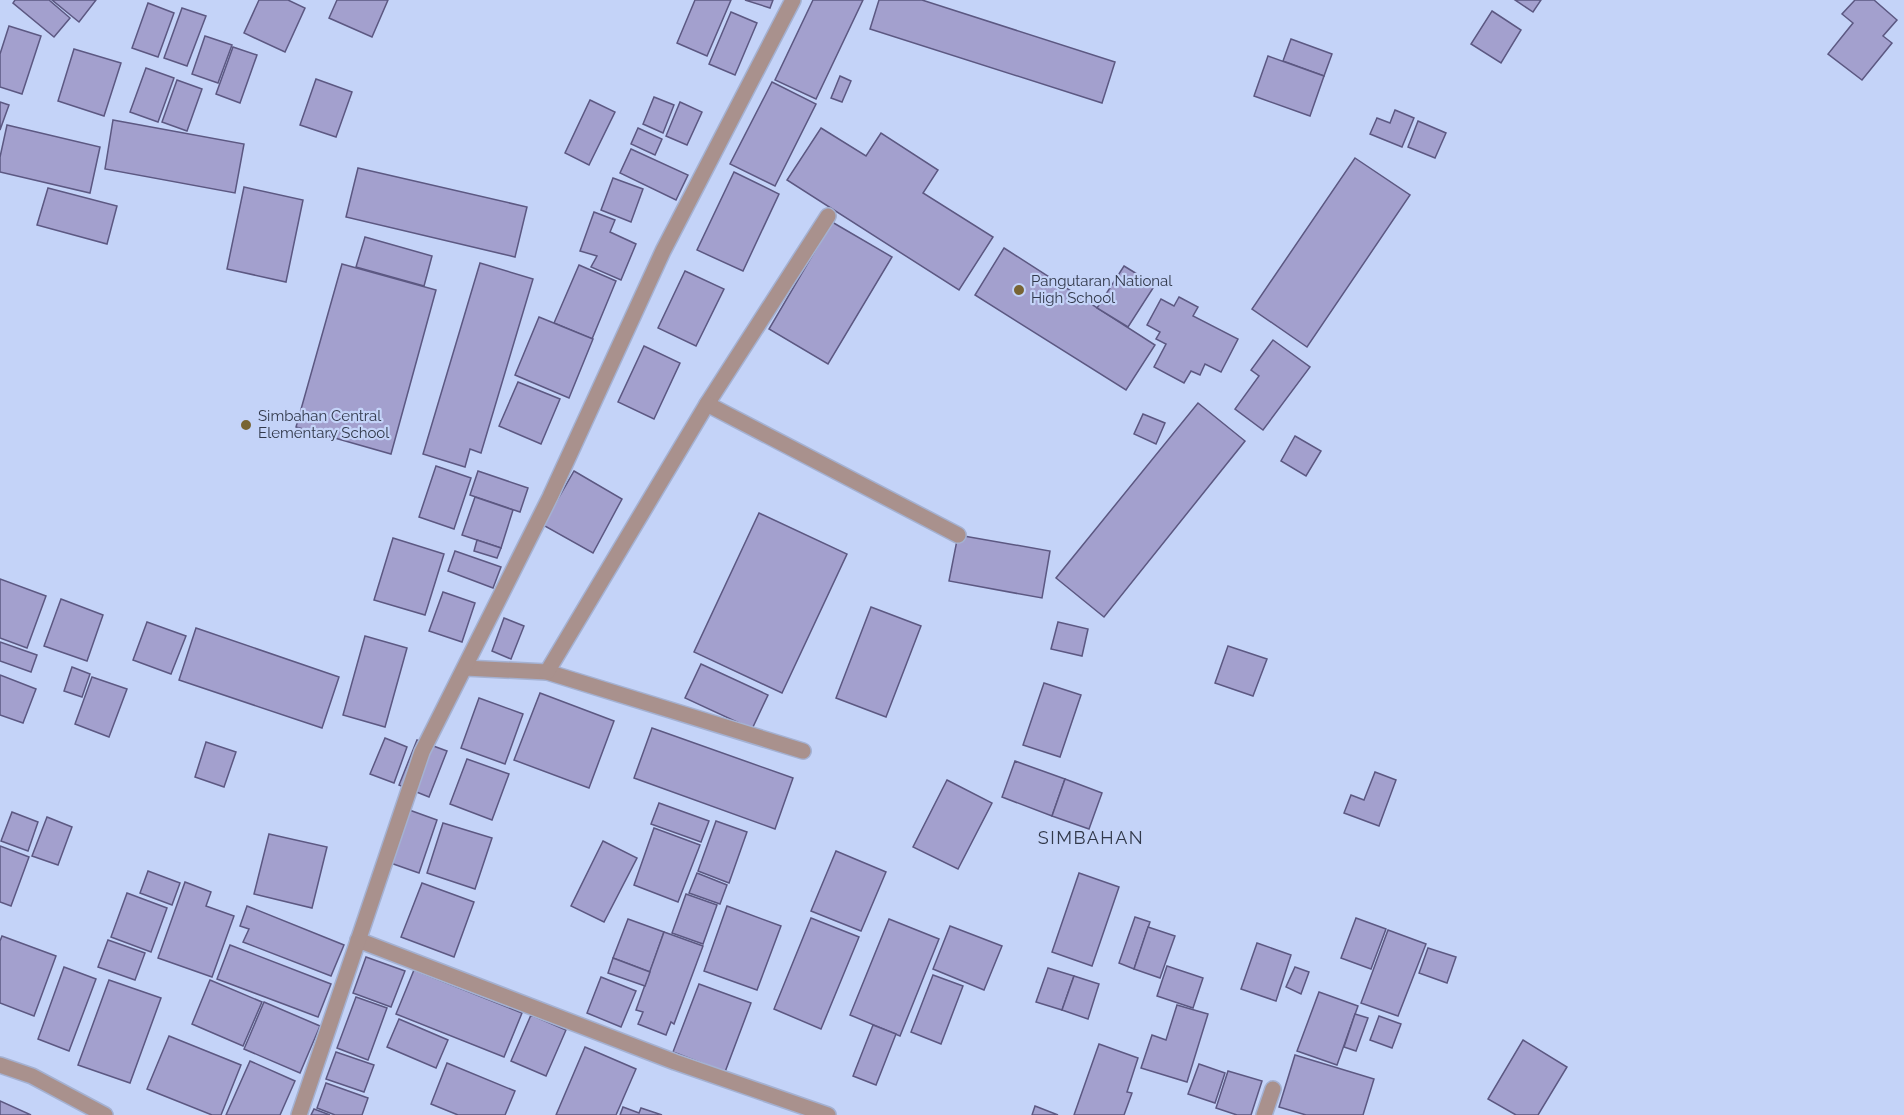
<svg xmlns="http://www.w3.org/2000/svg" width="1904" height="1115" font-family="Raleway,sans-serif">
<rect width="100%" height="100%" fill="#c4d3f8"/>
<!-- building -->
<g fill="#a3a0ce" stroke="#5c5882" stroke-width="1.5">
<path d="M15 0H49L70 18 54 37 13 3Z"/>
<path d="M52 0H96L79 22Z"/>
<path d="M259 0H288L305 8 285 52 244 33Z"/>
<path d="M337 0H388L372 37 329 18Z"/>
<path d="M695 0H731L707 56 677 43Z"/>
<path d="M745 0H773L770 8Z"/>
<path d="M813 0H863L816 99 775 80Z"/>
<path d="M879 0H922L1115 62 1102 103 870 29Z"/>
<path d="M1515 0H1541L1533 12Z"/>
<path d="M1855 0H1874L1897 20 1883 36 1892 43 1862 80 1828 54 1853 23 1842 14Z"/>
<path d="M148 3 174 13 158 57 132 48Z"/>
<path d="M182 8 206 16 187 66 164 58Z"/>
<path d="M1492 11 1521 30 1501 63 1471 44Z"/>
<path d="M731 12 757 23 735 75 709 64Z"/>
<path d="M9 26 41 36 22 94 0 87V54Z"/>
<path d="M205 36 232 45 218 83 192 74Z"/>
<path d="M1291 39 1332 54 1324 76 1283 61Z"/>
<path d="M233 47 257 55 240 103 216 94Z"/>
<path d="M74 49 121 63 104 116 58 101Z"/>
<path d="M1268 56 1324 76 1310 116 1254 96Z"/>
<path d="M146 68 174 78 158 122 130 112Z"/>
<path d="M840 76 851 81 842 102 831 98Z"/>
<path d="M316 79 352 92 336 137 300 125Z"/>
<path d="M177 80 202 89 187 131 162 122Z"/>
<path d="M772 82 816 104 775 186 730 164Z"/>
<path d="M654 97 674 105 663 133 643 124Z"/>
<path d="M590 100 615 112 589 165 565 153Z"/>
<path d="M0 102 9 105 0 130Z"/>
<path d="M680 102 702 112 687 145 666 136Z"/>
<path d="M1395 110 1414 118 1402 147 1370 134 1377 118 1390 123Z"/>
<path d="M113 120 244 144 235 193 105 169Z"/>
<path d="M1418 121 1446 133 1435 158 1408 147Z"/>
<path d="M7 125 100 147 90 193 0 172V157Z"/>
<path d="M638 128 662 139 655 155 631 144Z"/>
<path d="M821 128 866 156 881 133 938 170 923 193 993 237 959 290 787 180Z"/>
<path d="M631 149 688 175 676 200 620 173Z"/>
<path d="M1355 158 1410 195 1307 347 1252 309Z"/>
<path d="M358 168 527 207 515 257 346 217Z"/>
<path d="M734 172 779 194 743 271 697 250Z"/>
<path d="M613 178 643 189 631 222 601 210Z"/>
<path d="M244 187 303 200 286 282 227 269Z"/>
<path d="M48 188 117 206 107 244 37 225Z"/>
<path d="M594 212 615 220 610 232 636 244 621 280 591 267 597 256 580 251Z"/>
<path d="M832 222 892 257 828 364 769 329Z"/>
<path d="M365 237 432 256 424 286 356 267Z"/>
<path d="M1004 248 1155 345 1126 390 975 295Z"/>
<path d="M480 263 533 279 481 453 470 449 465 467 423 454Z"/>
<path d="M342 264 436 290 391 454 296 427Z"/>
<path d="M579 265 616 281 592 339 554 323Z"/>
<path d="M1124 266 1155 285 1128 327 1097 308Z"/>
<path d="M685 271 724 289 696 346 658 328Z"/>
<path d="M1179 297 1198 307 1193 316 1238 339 1221 372 1205 364 1200 375 1191 371 1184 383 1154 367 1166 344 1156 339 1160 332 1147 325 1161 299 1174 306Z"/>
<path d="M539 317 593 339 569 398 515 375Z"/>
<path d="M1273 340 1310 367 1263 430 1235 409 1259 376 1251 370Z"/>
<path d="M644 346 680 363 654 419 618 402Z"/>
<path d="M518 382 560 399 541 444 499 426Z"/>
<path d="M1198 403 1245 441 1104 617 1056 578Z"/>
<path d="M1143 414 1165 423 1156 444 1134 434Z"/>
<path d="M1295 436 1321 451 1306 476 1281 461Z"/>
<path d="M436 466 471 478 454 529 419 517Z"/>
<path d="M478 471 528 488 520 512 470 495Z"/>
<path d="M574 471 622 499 593 553 543 525Z"/>
<path d="M475 497 513 510 501 548 462 535Z"/>
<path d="M759 513 847 554 782 693 694 652Z"/>
<path d="M958 535 1050 551 1042 598 949 581Z"/>
<path d="M393 538 444 554 425 615 374 600Z"/>
<path d="M477 540 501 548 497 558 474 551Z"/>
<path d="M455 551 501 567 493 588 448 571Z"/>
<path d="M0 579 46 596 27 648 0 638Z"/>
<path d="M443 592 475 603 462 642 429 631Z"/>
<path d="M61 599 103 615 87 661 44 646Z"/>
<path d="M871 607 921 626 886 717 836 698Z"/>
<path d="M504 618 524 626 511 659 492 651Z"/>
<path d="M147 622 186 636 171 674 133 660Z"/>
<path d="M1058 622 1088 629 1082 656 1051 649Z"/>
<path d="M196 628 339 677 322 728 179 680Z"/>
<path d="M365 636 407 648 385 727 343 715Z"/>
<path d="M0 642 37 655 31 672 0 661Z"/>
<path d="M1228 646 1267 659 1253 696 1215 683Z"/>
<path d="M701 664 768 695 752 729 685 698Z"/>
<path d="M72 667 90 674 82 697 64 691Z"/>
<path d="M0 675 36 689 23 723 0 715Z"/>
<path d="M92 677 127 689 109 737 75 724Z"/>
<path d="M1044 683 1081 695 1060 757 1023 745Z"/>
<path d="M540 693 614 721 589 788 514 760Z"/>
<path d="M479 698 523 714 505 764 461 748Z"/>
<path d="M652 728 793 778 775 829 634 778Z"/>
<path d="M385 738 407 747 394 783 370 774Z"/>
<path d="M417 740 447 751 429 797 399 785Z"/>
<path d="M206 742 236 752 224 787 195 777Z"/>
<path d="M467 759 509 774 492 820 450 804Z"/>
<path d="M1015 761 1065 779 1052 816 1002 797Z"/>
<path d="M1375 772 1396 780 1379 826 1344 813 1351 795 1364 800Z"/>
<path d="M1065 779 1102 793 1089 829 1052 816Z"/>
<path d="M947 780 992 803 958 869 913 847Z"/>
<path d="M659 803 709 821 701 842 651 824Z"/>
<path d="M401 807 437 820 419 873 382 860Z"/>
<path d="M12 812 38 822 28 851 1 841Z"/>
<path d="M47 817 72 827 58 865 32 856Z"/>
<path d="M716 821 747 832 729 883 698 871Z"/>
<path d="M443 823 492 838 475 889 427 873Z"/>
<path d="M654 828 700 845 678 902 634 885Z"/>
<path d="M269 834 327 847 312 908 254 894Z"/>
<path d="M603 841 637 858 604 922 571 906Z"/>
<path d="M0 846 29 857 11 906 0 902Z"/>
<path d="M836 851 886 872 861 931 811 911Z"/>
<path d="M148 871 180 883 172 905 140 893Z"/>
<path d="M697 873 727 885 720 904 689 893Z"/>
<path d="M1079 873 1119 887 1092 966 1052 952Z"/>
<path d="M185 882 211 892 206 906 234 916 212 977 158 958Z"/>
<path d="M422 883 474 902 454 957 401 937Z"/>
<path d="M127 893 167 908 151 952 111 937Z"/>
<path d="M686 894 717 905 703 944 672 933Z"/>
<path d="M247 906 344 945 331 976 243 942 249 929 240 926Z"/>
<path d="M727 906 781 926 757 990 704 971Z"/>
<path d="M1135 917 1150 922 1134 969 1119 963Z"/>
<path d="M811 918 859 937 821 1029 774 1009Z"/>
<path d="M1356 918 1386 929 1371 969 1341 958Z"/>
<path d="M628 919 664 932 650 972 613 958Z"/>
<path d="M889 919 939 939 900 1036 850 1015Z"/>
<path d="M950 926 1002 946 984 990 933 969Z"/>
<path d="M1148 927 1175 936 1160 978 1134 969Z"/>
<path d="M1388 930 1426 944 1398 1016 1361 1003Z"/>
<path d="M664 932 703 946 674 1024 671 1022 666 1035 638 1024 643 1012 636 1010Z"/>
<path d="M2 936 56 956 34 1016 0 1003V941Z"/>
<path d="M108 940 145 953 135 980 98 967Z"/>
<path d="M1257 943 1291 955 1276 1001 1241 989Z"/>
<path d="M230 945 331 984 318 1017 217 979Z"/>
<path d="M1428 948 1456 957 1447 983 1419 973Z"/>
<path d="M366 957 405 971 391 1007 353 993Z"/>
<path d="M613 958 650 972 645 986 608 973Z"/>
<path d="M1167 966 1203 978 1193 1008 1157 996Z"/>
<path d="M64 967 96 979 69 1051 38 1039Z"/>
<path d="M1295 967 1309 972 1301 994 1286 987Z"/>
<path d="M1048 968 1074 976 1062 1010 1036 1002Z"/>
<path d="M414 970 522 1013 504 1057 396 1014Z"/>
<path d="M933 975 963 986 941 1044 911 1032Z"/>
<path d="M1074 976 1099 984 1088 1019 1062 1010Z"/>
<path d="M601 977 636 991 621 1027 587 1013Z"/>
<path d="M109 980 161 998 130 1083 78 1065Z"/>
<path d="M210 980 262 1002 243 1046 192 1024Z"/>
<path d="M699 984 751 1003 725 1072 673 1052Z"/>
<path d="M1319 992 1358 1006 1337 1065 1297 1051Z"/>
<path d="M356 997 387 1008 368 1060 337 1048Z"/>
<path d="M264 1002 320 1026 300 1073 244 1049Z"/>
<path d="M1177 1005 1208 1014 1187 1082 1141 1068 1152 1035 1166 1040Z"/>
<path d="M1355 1014 1368 1018 1356 1051 1344 1047Z"/>
<path d="M531 1015 566 1030 546 1076 511 1061Z"/>
<path d="M1379 1016 1401 1024 1392 1048 1370 1040Z"/>
<path d="M399 1019 448 1040 436 1068 387 1047Z"/>
<path d="M873 1025 896 1034 876 1085 853 1076Z"/>
<path d="M169 1036 241 1065 221 1115H212L147 1089Z"/>
<path d="M1523 1040 1567 1067 1538 1115H1516L1488 1099Z"/>
<path d="M1099 1044 1138 1058 1127 1092 1132 1093 1124 1115H1074Z"/>
<path d="M585 1047 636 1069 616 1115H556Z"/>
<path d="M336 1052 374 1065 364 1092 326 1079Z"/>
<path d="M1295 1055 1374 1079 1363 1115H1306L1279 1107Z"/>
<path d="M250 1061 295 1081 280 1115H226Z"/>
<path d="M447 1063 515 1091 505 1115H458L431 1104Z"/>
<path d="M1199 1064 1225 1073 1215 1103 1188 1094Z"/>
<path d="M1228 1071 1262 1081 1251 1115H1237L1216 1108Z"/>
<path d="M326 1083 368 1098 362 1115H335L317 1108Z"/>
<path d="M0 1101 31 1115H0Z"/>
<path d="M1035 1106 1058 1115H1032Z"/>
<path d="M623 1107 639 1113 641 1108 662 1115H620Z"/>
<path d="M314 1109 330 1115H311Z"/>
</g>
<g fill="none" stroke-linecap="round" stroke-linejoin="round">
<!-- minor casing -->
<g stroke="#a4b1d2" stroke-width="18">
<g id="minor">
<path d="M707 404 828 216"/>
<path d="M465 668 547 672 803 751"/>
<path d="M547 672 707 404 958 535"/>
<path d="M358 940 675 1062 828 1115"/>
<path d="M0 1065 32 1076 105 1115"/>
<path d="M299 1115 422 752 550 497 663 251 793 0"/>
<path d="M1264 1115 1273 1089"/>
</g>
</g>
<!-- minor -->
<use href="#minor" stroke="#a9918d" stroke-width="15"/>
</g>
<!-- markers -->
<g fill="#786433" stroke="#c4d3f8" stroke-width="2">
<circle cx="1019" cy="290" r="6"/>
<circle cx="246" cy="425" r="6"/>
</g>
<g text-anchor="middle" dominant-baseline="central" stroke-width="4.5" stroke-linejoin="round" paint-order="stroke">
<!-- poi labels -->
<g font-size="15" fill="#32394b" stroke="#c4d3f8" text-anchor="start">
<text x="1031" y="281">Pangutaran National<tspan x="1031" dy="17">High School</tspan></text>
<text x="258" y="416">Simbahan Central<tspan x="258" dy="17">Elementary School</tspan></text>
</g>
<!-- quarter labels -->
<g font-size="18" letter-spacing="1.5" fill="#32394b" stroke="#c4d3f8">
<text x="1091" y="837">SIMBAHAN</text>
</g>
</g>
</svg>
